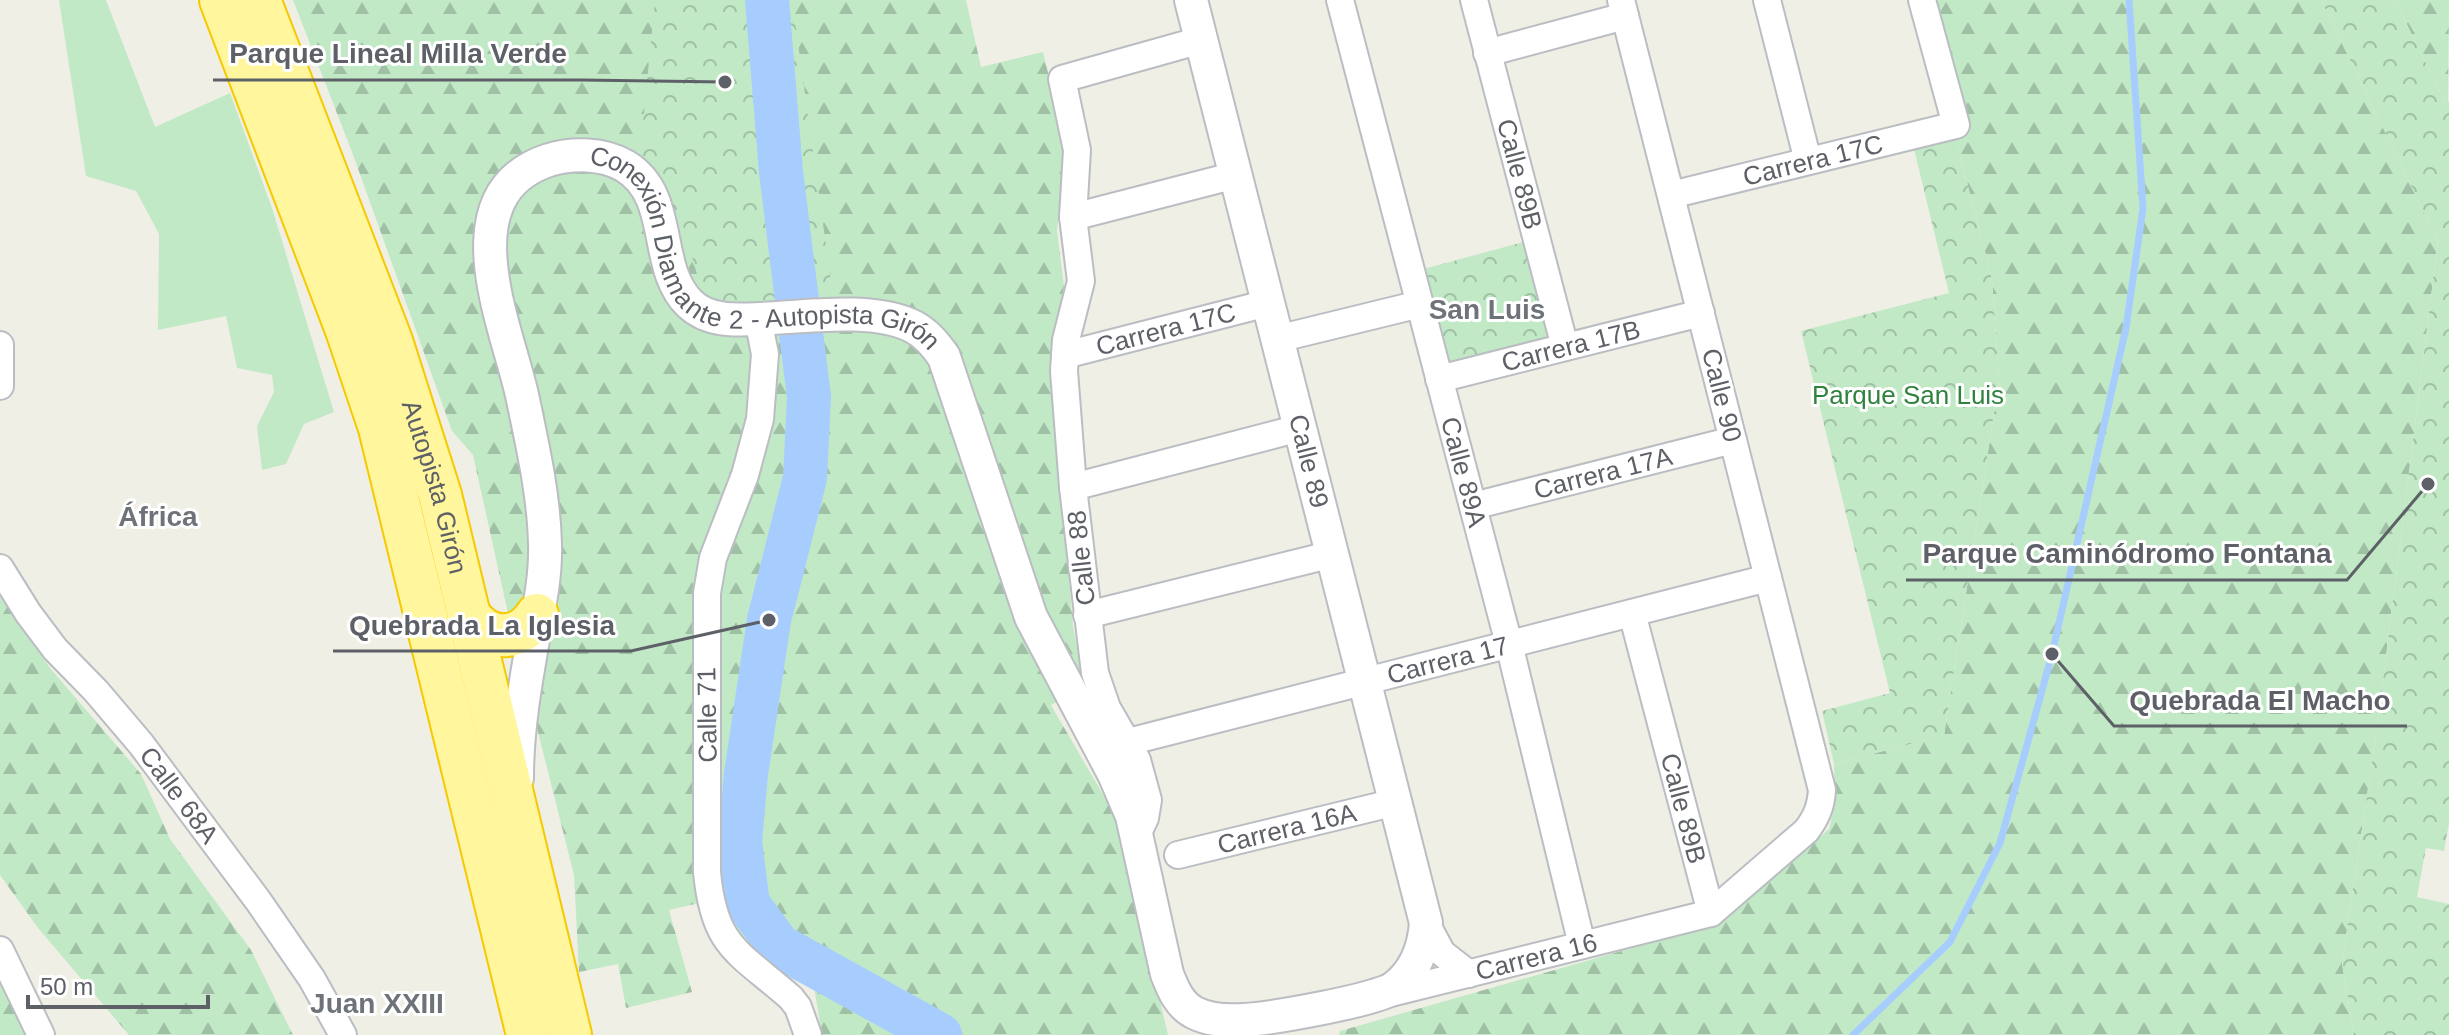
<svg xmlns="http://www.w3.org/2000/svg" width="2449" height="1035" font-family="Arial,sans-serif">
<defs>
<pattern id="forest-firs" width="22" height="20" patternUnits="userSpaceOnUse" patternTransform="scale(2)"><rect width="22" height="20" fill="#c1e9c6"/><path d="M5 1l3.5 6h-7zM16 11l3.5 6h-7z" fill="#a0c0a5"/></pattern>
<pattern id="park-crowns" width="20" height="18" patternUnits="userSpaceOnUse" patternTransform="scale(2)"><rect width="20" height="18" fill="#c1e9c6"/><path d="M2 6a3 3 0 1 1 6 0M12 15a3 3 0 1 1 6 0" fill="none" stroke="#a0c0a5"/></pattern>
</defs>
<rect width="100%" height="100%" fill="#f0efe6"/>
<!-- grass -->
<path fill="#c1e9c6" d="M59 0H106L155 127 230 93 272 208 334 412 304 424 286 464 262 470 257 426 274 392 272 375 237 368 226 316 158 330 159 234 136 191 86 176Z"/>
<!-- forest -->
<g fill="url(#forest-firs)">
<path d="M293 0H966L981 67 1043 52 1065 143 1057 231 1064 286 1056 339 1057 436 1073 626 1084 688 1051 705 1109 805 1121 834 1168 1035H822L814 987 746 948 729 913 725 897 669 910 692 992 626 1008 618 964 579 972 574 875 508 613 473 455 452 431 352 152Z"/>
<path d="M1934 0H2321L2438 241 2377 728 2342 963 2354 1035H1339L1340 1031 1723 922 1829 829 1835 804 1834 764 1944 735 1999 381 1992 279 1955 136 1970 131Z"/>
<path d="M2395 0H2449L2448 109Z"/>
<path d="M0 597 50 668 141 774 170 839 251 950 293 1035H129L38 928 0 875Z"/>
<path d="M0 976 27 1035H0Z"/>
</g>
<!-- park -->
<g fill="url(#park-crowns)">
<path d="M655 0H792L833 296 725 304 702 292 684 228 639 163Z"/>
<path d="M2321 0H2395L2447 107 2449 100V823L2444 851 2426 848 2417 897 2449 904V1035H2354L2342 963 2377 728 2438 241Z"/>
<path d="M1955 136 1992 279 1999 381 1944 735 1834 764 1822 711 1890 693 1801 331 1949 293 1913 145Z"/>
<path d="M1527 241 1555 346 1448 375 1420 270Z"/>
</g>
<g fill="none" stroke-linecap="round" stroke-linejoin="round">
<!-- stream -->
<path stroke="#a7cdff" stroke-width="7" d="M1853 1035 1950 942 2000 843 2052 654 2126 328 2143 208 2129 0"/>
<!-- river -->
<path stroke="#a7cdff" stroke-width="44" d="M767 0 781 172 809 397 805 478 769 620 746 774 740 842 748 904 779 946 940 1035"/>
<!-- minor casing -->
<g stroke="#babdc2" stroke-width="30">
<g id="minor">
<path id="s1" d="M1340 0 1509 644 1582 945"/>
<path id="s2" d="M1474 0 1565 347"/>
<path d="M1767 0 1808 161"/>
<path d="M1487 53 1625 16"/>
<path id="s3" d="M1671 195 1956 125 1922 0"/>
<path d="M1073 217 1236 175"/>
<path d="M758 319 765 354 760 419 745 475 713 558 707 593V872C714 948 739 952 791 998L798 1007 808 1035"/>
<path d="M1277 339 1420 304"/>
<path d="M0 345V386"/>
<path id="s4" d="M1065 355 1268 303"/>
<path id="s5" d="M1439 379 1701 313"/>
<path d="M1073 487 1300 428"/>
<path id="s6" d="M1473 506 1733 440"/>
<path id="s7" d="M0 568 28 613 55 649 96 691 141 744 259 902 312 979 343 1035"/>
<path id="s8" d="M1632 613 1711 913"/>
<path d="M1087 615 1333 554"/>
<path id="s9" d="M1128 742 1768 578"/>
<path d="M1138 833 1145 818 1148 800 1137 760 1107 708 1095 673 1073 487 1064 371 1066 340 1081 281 1073 217 1077 150 1062 79 1201 40"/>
<path id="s10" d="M1178 855 1396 802"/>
<path d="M1426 923 1442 953 1469 974"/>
<path d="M0 950 41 1035"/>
<path id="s11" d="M1387 994 1711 913 1806 831C1816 818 1821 807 1822 790L1621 0"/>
</g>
</g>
<!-- tertiary casing -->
<g stroke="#babdc2" stroke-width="36">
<g id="tertiary">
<path id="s12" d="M517 778C517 731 525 685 533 640 539 608 546 577 545 544 544 495 532 443 522 395 506 324 446 194 549 160 573 153 603 153 625 166 675 196 652 268 690 304 709 322 736 320 759 319 804 317 874 306 914 327 927 334 936 345 944 357L1031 617 1114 774 1132 816 1167 974C1173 989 1179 1005 1195 1013 1209 1020 1228 1021 1244 1020 1268 1019 1379 1000 1395 987 1416 971 1424 948 1426 923L1191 0"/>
</g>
</g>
<!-- trunk casing -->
<g stroke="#f6c900" stroke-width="46">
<g id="trunk">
<path d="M221 0 347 330 380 428 528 1035"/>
<path id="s13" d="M259 0 391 341 440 495 570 1035"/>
<path d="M469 615C488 642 520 642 537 615"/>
</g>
</g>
<!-- minor -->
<use href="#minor" stroke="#fff" stroke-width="26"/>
<!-- tertiary -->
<use href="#tertiary" stroke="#fff" stroke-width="32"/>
<!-- trunk -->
<use href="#trunk" stroke="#fff69d" stroke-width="42"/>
</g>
<g text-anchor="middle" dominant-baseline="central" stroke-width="6" stroke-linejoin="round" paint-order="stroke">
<!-- street labels -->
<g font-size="26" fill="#5d6067" stroke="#fff">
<text stroke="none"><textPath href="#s3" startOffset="146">Carrera 17C</textPath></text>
<text stroke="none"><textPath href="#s2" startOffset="180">Calle 89B</textPath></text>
<text stroke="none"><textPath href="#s12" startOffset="920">Conexión Diamante 2 - Autopista Girón</textPath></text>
<text stroke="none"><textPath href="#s4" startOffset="104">Carrera 17C</textPath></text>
<text stroke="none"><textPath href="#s5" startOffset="136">Carrera 17B</textPath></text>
<text transform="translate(1722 395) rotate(76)">Calle 90</text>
<text transform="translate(1309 461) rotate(76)">Calle 89</text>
<text stroke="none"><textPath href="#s1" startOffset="488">Calle 89A</textPath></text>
<text stroke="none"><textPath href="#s6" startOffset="134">Carrera 17A</textPath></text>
<text stroke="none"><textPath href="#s13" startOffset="518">Autopista Girón</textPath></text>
<text transform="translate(1081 558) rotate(-96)">Calle 88</text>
<text stroke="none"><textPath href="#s9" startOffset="330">Carrera 17</textPath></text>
<text transform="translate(707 715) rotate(-91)">Calle 71</text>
<text stroke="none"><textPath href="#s7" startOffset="290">Calle 68A</textPath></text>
<text stroke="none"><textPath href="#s8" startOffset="202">Calle 89B</textPath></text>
<text stroke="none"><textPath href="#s10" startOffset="112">Carrera 16A</textPath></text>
<text stroke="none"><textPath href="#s11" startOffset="154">Carrera 16</textPath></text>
</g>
<!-- park labels -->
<g font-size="26" fill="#30833e" stroke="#fff">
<text x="1908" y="395">Parque San Luis</text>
</g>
<!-- neighbourhood labels -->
<g font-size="28" font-weight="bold" fill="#6e7279" stroke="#fff">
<text x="1487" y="309">San Luis</text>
<text x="158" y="516">África</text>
<text x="377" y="1003">Juan XXIII</text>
</g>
</g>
<!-- callouts -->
<path fill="none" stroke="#5d6067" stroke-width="3" d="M725 82L582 80H213M2428 484L2347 580H1906M769 620L631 651H333M2052 654L2114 726H2407"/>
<g fill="#5d6067" stroke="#fff" stroke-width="3">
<circle cx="725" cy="82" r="8"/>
<circle cx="2428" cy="484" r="8"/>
<circle cx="769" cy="620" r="8"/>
<circle cx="2052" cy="654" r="8"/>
</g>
<g font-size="28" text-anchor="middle" font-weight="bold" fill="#5d6067" stroke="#fff" stroke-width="6" stroke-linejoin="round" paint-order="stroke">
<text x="398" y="63">Parque Lineal Milla Verde</text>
<text x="2127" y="563">Parque Caminódromo Fontana</text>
<text x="482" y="635">Quebrada La Iglesia</text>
<text x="2260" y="710">Quebrada El Macho</text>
</g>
<!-- scale -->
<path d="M28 995v12h180v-12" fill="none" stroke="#5d6067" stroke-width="4"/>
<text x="40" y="995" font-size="24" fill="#5d6067" stroke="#ffffff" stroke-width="6" paint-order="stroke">50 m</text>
</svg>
